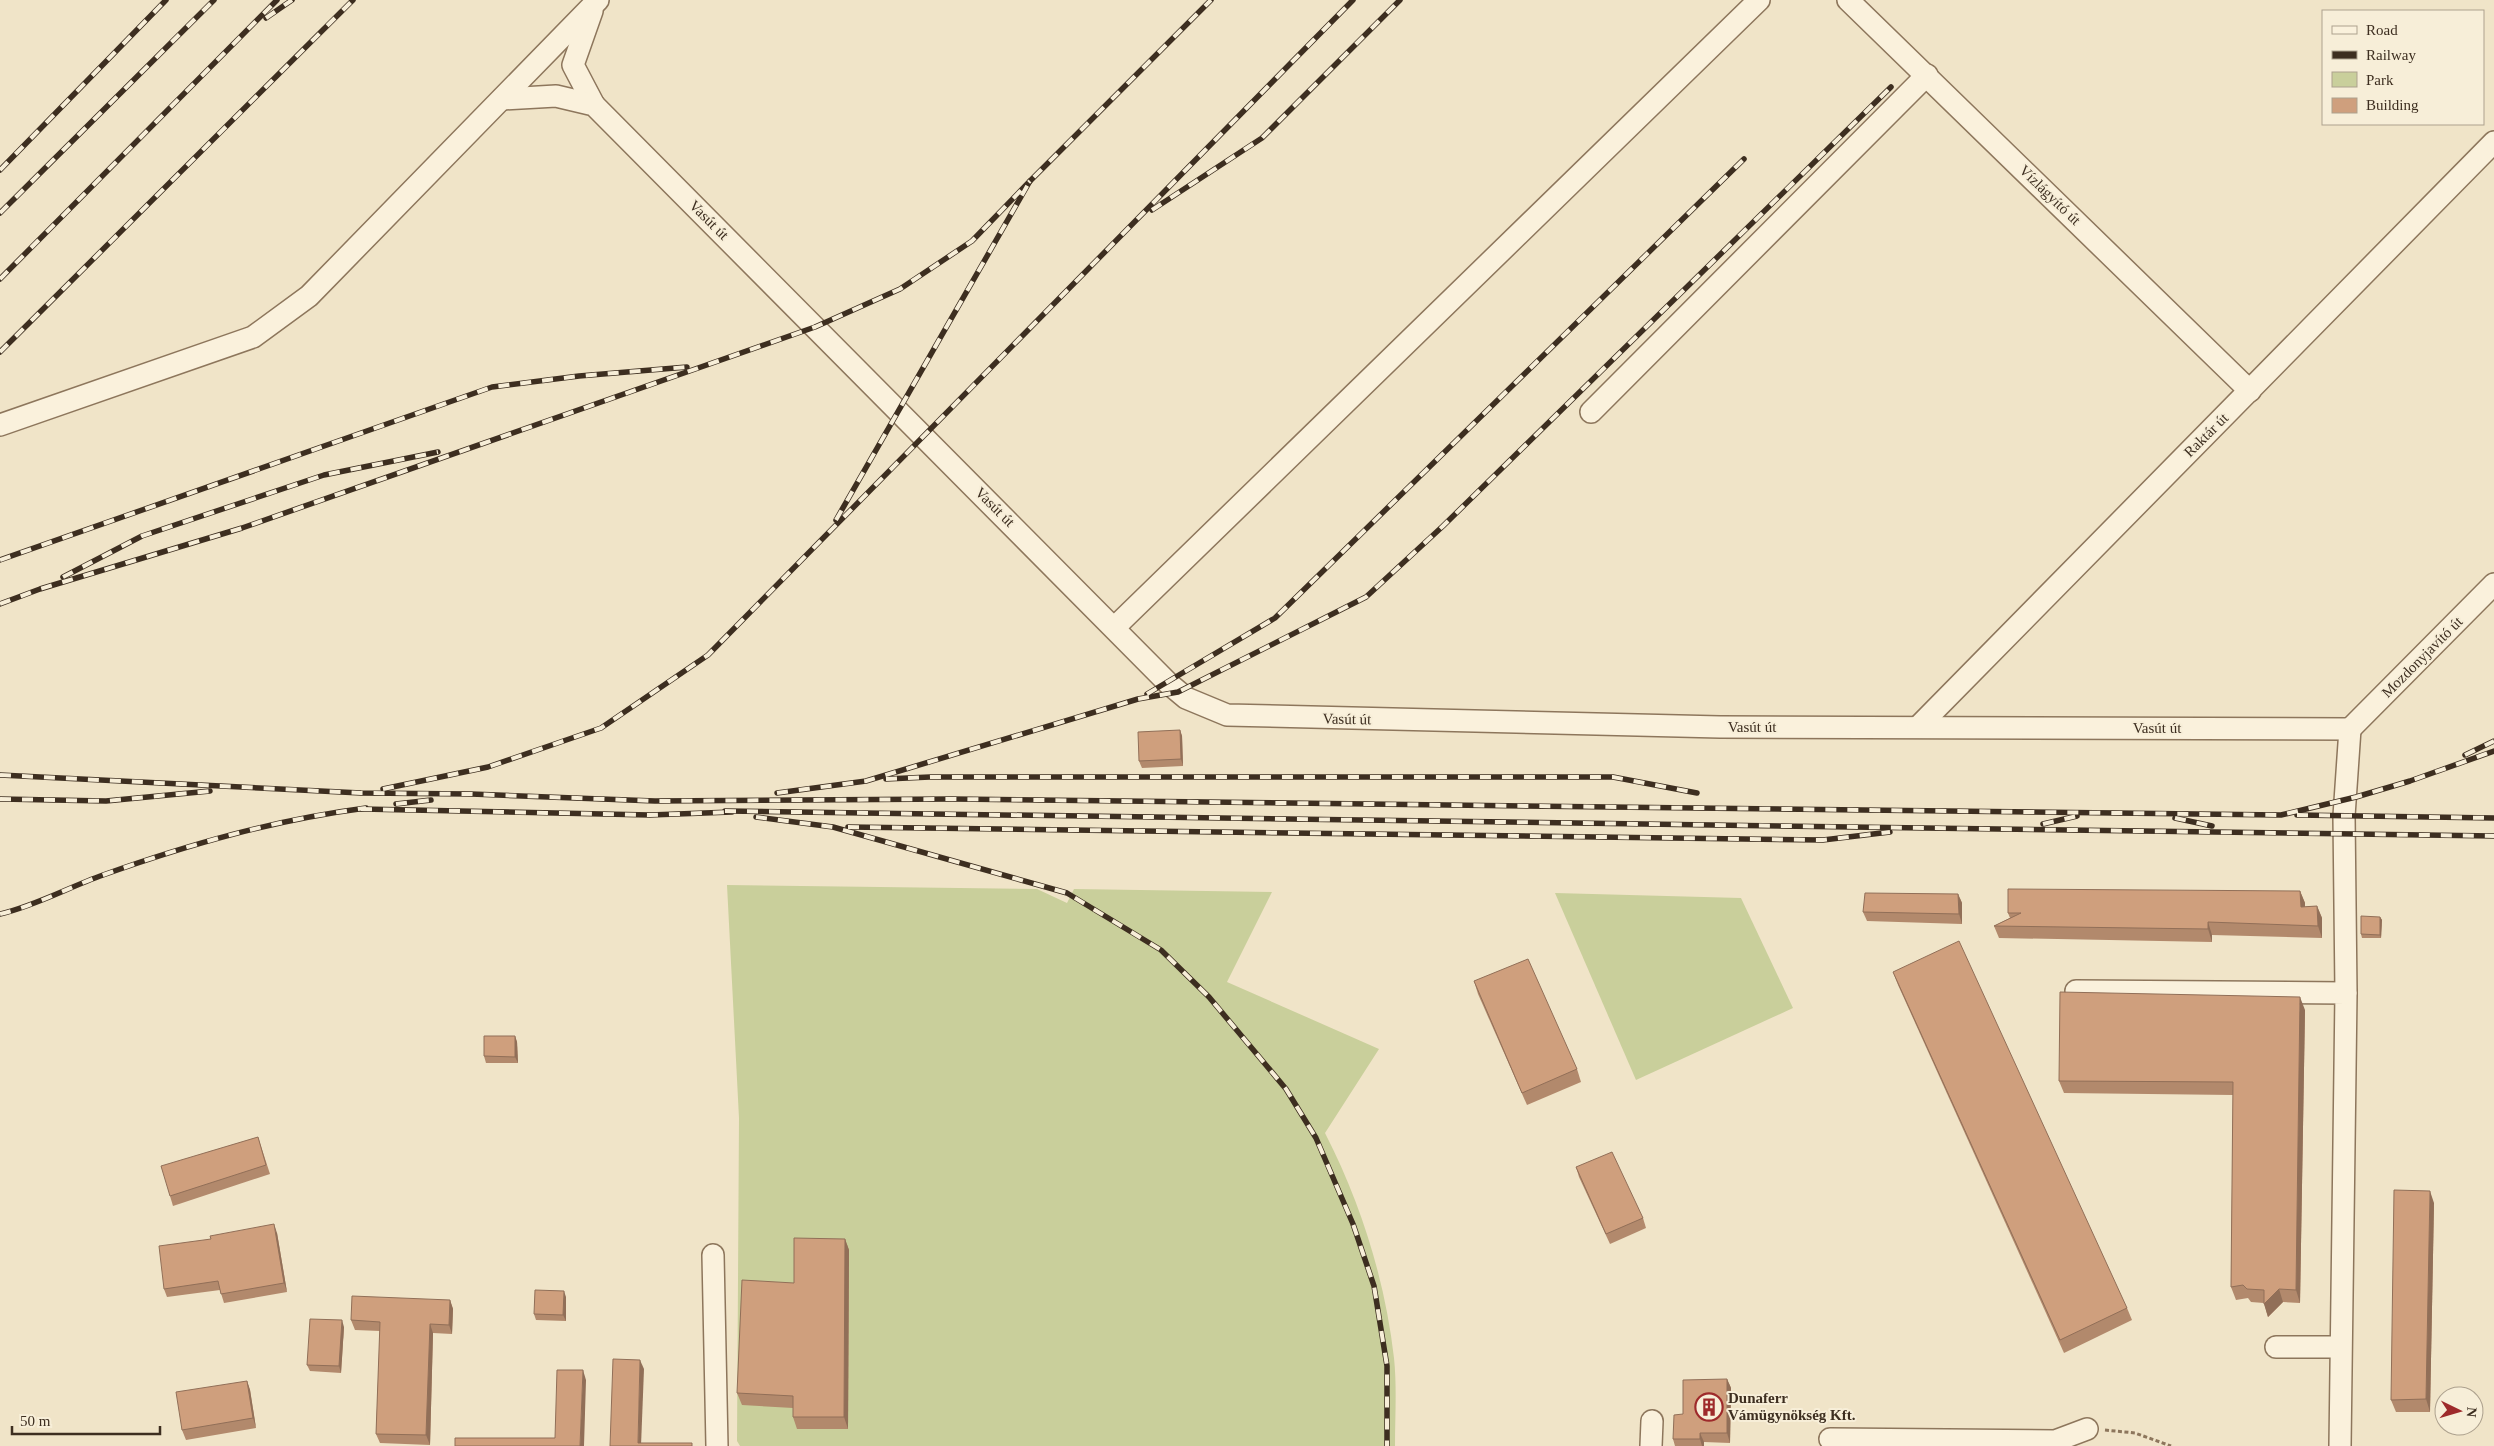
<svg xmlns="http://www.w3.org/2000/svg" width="2494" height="1446" font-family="'Times New Roman',serif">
<rect width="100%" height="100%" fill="#f0e4c8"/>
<!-- green -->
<g fill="#c9cf9b">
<path d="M727 885 1037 889 1067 903 1074 889 1272 892 1227 982 1379 1049 1325 1133C1361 1203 1385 1280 1394 1358 1397 1387 1395 1417 1395 1446H740L737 1441 739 1118Z"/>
<path d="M1555 893 1741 898 1793 1008 1636 1080Z"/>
</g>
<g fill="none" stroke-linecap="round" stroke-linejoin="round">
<!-- minor casing -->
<g stroke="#8d765c" stroke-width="24">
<g id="minor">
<path d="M1848 0 2250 391"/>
<path d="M592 11 573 65 594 105"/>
<path d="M502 99 556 96 594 105 1168 683 1186 698 1227 715 1720 727 2350 729"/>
<path d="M1591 412 1927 75"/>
<path d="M0 425 253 337 309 296 598 0"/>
<path d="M1115 627 1759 0"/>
<path d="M1918 727 2494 142"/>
<path d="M2350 729 2494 584"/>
<path d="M2076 991 2346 993 2340 1446"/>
<path d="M2346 993 2344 816 2350 729"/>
<path d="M713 1255 717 1446"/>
<path d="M2276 1347H2340"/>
<path d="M1830 1439 2055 1441 2087 1429"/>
<path d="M1651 1446 1652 1421"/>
</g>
</g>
<!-- path -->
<path stroke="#8d765c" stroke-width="3" stroke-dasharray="4 2.5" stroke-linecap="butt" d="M2105 1430 2135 1433 2171 1446"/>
<!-- minor -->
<use href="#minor" stroke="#faf1dc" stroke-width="21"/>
<!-- rail casing -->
<g stroke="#3d2e20" stroke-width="5.5">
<g id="rail">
<path d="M266 18 292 0"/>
<path d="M0 170 166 0"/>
<path d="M1152 210 1262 138 1400 0"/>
<path d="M0 213 214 0"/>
<path d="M0 279 277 0"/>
<path d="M0 352 353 0"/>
<path d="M836 520 1030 181 1211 0"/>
<path d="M0 560 492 387 579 376 687 367"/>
<path d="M63 577 142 536 324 475 438 452"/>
<path d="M0 604 40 589 242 528 815 327 900 289 972 241 1030 181"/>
<path d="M1147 694 1275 618 1744 159"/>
<path d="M2465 755 2494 741"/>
<path d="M0 775 361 793 471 794 655 801 952 799 2281 815 2356 797 2410 781 2494 751"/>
<path d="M886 779 930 777H1613L1697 793"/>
<path d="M383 789 488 767 601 728 708 655 1353 0"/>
<path d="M777 793 866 781 1138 699 1178 692 1366 597 1443 526 1891 87"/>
<path d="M0 799 106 801 210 791"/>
<path d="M396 804 431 800"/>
<path d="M361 809 650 815 732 812"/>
<path d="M725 811 2494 836"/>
<path d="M2297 815 2494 818"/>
<path d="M756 817 833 827 1067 893 1161 950 1209 997 1286 1089 1316 1138 1353 1224 1374 1286 1387 1366V1446"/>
<path d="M2175 818 2212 826"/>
<path d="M2043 824 2077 816"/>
<path d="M848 827 1823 840 1890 832"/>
<path d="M0 914C35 906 69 887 103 875 190 844 274 820 366 808"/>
</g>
</g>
<!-- rail -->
<use href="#rail" stroke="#f7eed8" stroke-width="4" stroke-dasharray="11" stroke-linecap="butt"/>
</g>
<!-- wall -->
<g fill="#b2896c">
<path d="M1180 730 1182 736 1183 766 1142 768 1139 761Z"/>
<path d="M2300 891 2305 903V907L2317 906 2322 918V938L2212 935V942L1999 938 1994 926 2010 918 2008 913Z"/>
<path d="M1958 894 1962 903V924L1867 921 1863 912Z"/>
<path d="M2380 917 2382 920 2381 938H2362L2361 934Z"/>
<path d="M1893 972 2127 1308 2132 1320 2064 1353 1898 985Z"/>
<path d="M1474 981 1577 1069 1581 1082 1527 1105 1478 994Z"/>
<path d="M2305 1010 2300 1303 2283 1302 2268 1317 2264 1303 2251 1302 2248 1298 2236 1300 2231 1287 2233 1095 2064 1093 2059 1081Z"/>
<path d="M515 1036 517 1042 518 1063H486L484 1056Z"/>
<path d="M258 1137 270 1174 173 1206 170 1196Z"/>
<path d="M1576 1167 1643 1218 1646 1228 1610 1244 1579 1177Z"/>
<path d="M2434 1203 2430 1412H2396L2391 1400Z"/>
<path d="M277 1233 287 1292 224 1303 220 1290 167 1297 164 1289Z"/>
<path d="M845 1239 849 1250 848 1429H797L793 1417V1408L742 1405 737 1393 794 1283Z"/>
<path d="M566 1297V1321L536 1320 534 1314Z"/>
<path d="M450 1300 453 1309 452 1334 433 1333 430 1445 380 1443 376 1434 380 1331 355 1330 351 1320Z"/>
<path d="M344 1327 341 1373 310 1371 307 1365Z"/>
<path d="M1727 1379 1731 1388 1730 1443 1704 1442V1446H1675L1673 1439 1683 1414Z"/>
<path d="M247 1381 250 1390 256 1428 186 1440 182 1430Z"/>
</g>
<!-- shaded-wall -->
<g fill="#916f58">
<path d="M1180 730 1182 736 1183 766 1181 759Z"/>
<path d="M2300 891 2305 903V919L2301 907Z"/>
<path d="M1958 894 1962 903V924L1959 914Z"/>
<path d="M2317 906 2322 918V938L2318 926Z"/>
<path d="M2380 917 2382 920 2381 938 2380 935Z"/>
<path d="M2208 922 2212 935V942L2208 929Z"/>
<path d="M2300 997 2305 1010 2300 1303 2296 1290Z"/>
<path d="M515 1036 517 1042 518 1063 515 1057Z"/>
<path d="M2430 1191 2434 1203 2430 1412 2426 1399Z"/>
<path d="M274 1224 277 1233 287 1292 284 1283Z"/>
<path d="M845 1239 849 1250 848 1429 844 1417Z"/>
<path d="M2279 1289 2283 1302 2268 1317 2264 1304Z"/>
<path d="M564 1291 566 1297V1321L563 1315Z"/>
<path d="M450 1300 453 1309 452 1334 449 1325Z"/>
<path d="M342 1320 344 1327 341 1373 339 1366Z"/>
<path d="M430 1324 433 1333 430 1445 426 1435Z"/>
<path d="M640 1360 644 1369 641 1446 638 1443Z"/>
<path d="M583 1370 586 1380 584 1446H580Z"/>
<path d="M1727 1379 1731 1388 1730 1443 1727 1433Z"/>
<path d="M247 1381 250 1390 256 1428 253 1418Z"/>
<path d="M1700 1433 1704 1442V1446H1702L1700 1439Z"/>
</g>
<!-- building -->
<g fill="#cf9f7d" stroke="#916f58">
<path d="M1180 730 1181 759 1139 761 1138 732Z"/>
<path d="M2008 889 2300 891 2301 907 2317 906 2318 926 2208 922V929L1994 926 2021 913H2008Z"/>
<path d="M1865 893 1958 894 1959 914 1863 912Z"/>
<path d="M2361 916 2380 917V935L2361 934Z"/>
<path d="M1959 941 2127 1308 2060 1340 1893 972Z"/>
<path d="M1528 959 1577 1069 1522 1093 1474 981Z"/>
<path d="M2060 992 2300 997 2296 1290 2279 1289 2264 1304V1290L2247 1289 2243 1285 2231 1287 2233 1082 2059 1081Z"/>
<path d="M484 1036H515V1057L484 1056Z"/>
<path d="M258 1137 266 1165 170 1196 161 1166Z"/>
<path d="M1612 1152 1643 1218 1606 1234 1576 1167Z"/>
<path d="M2394 1190 2430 1191 2426 1399 2391 1400Z"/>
<path d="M274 1224 284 1283 221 1294 218 1281 164 1289 159 1246 211 1239 210 1236Z"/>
<path d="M794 1238 845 1239 844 1417H793V1396L737 1393 742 1280 794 1283Z"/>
<path d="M535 1290 564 1291 563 1315 534 1314Z"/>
<path d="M352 1296 450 1300 449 1325 430 1324 426 1435 376 1434 380 1322 351 1320Z"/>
<path d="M310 1319 342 1320 339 1366 307 1365Z"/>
<path d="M613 1359 640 1360 638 1443H692V1446H610Z"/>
<path d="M557 1370H583L580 1446H455V1438H555Z"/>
<path d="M1727 1379V1433H1700V1439H1673L1674 1415 1683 1414V1380Z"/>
<path d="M247 1381 253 1418 182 1430 176 1392Z"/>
</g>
<!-- icons -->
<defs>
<g id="building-ring" transform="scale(1.4375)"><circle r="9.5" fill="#f7eed8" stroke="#9e2a2b" stroke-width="1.5"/><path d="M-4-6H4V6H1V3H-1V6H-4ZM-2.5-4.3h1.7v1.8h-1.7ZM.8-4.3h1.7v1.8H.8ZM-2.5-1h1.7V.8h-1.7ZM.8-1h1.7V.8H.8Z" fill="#9e2a2b"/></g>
</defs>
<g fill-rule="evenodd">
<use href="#building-ring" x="1709" y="1407"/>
</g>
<g text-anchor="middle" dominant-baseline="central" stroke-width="4" stroke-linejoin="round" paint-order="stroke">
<!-- street labels -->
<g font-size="15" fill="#3d2e20" stroke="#f7eed8">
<text transform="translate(2050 195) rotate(44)">Vízlágyító út</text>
<text transform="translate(709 220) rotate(45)">Vasút út</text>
<text transform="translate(2206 435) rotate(-45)">Raktár út</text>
<text transform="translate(995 507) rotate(45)">Vasút út</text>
<text transform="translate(2422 657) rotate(-45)">Mozdonyjavító út</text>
<text transform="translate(1347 719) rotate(1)">Vasút út</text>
<text x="1752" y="727">Vasút út</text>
<text x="2157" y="728">Vasút út</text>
</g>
<!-- poi labels -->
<g font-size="15" font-weight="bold" fill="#3d2e20" stroke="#f7eed8" text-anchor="start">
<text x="1728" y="1398">Dunaferr<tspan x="1728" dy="17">Vámügynökség Kft.</tspan></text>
</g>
</g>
<!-- legend -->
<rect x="2322" y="10" width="162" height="115" fill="#f7eed8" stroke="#ada18e"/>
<rect x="2332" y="26" width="25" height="8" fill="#faf1dc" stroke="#ada18e"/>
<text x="2366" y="35" font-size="15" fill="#3d2e20">Road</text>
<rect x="2332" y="51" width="25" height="8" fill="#3d2e20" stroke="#ada18e"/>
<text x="2366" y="60" font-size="15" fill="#3d2e20">Railway</text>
<rect x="2332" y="72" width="25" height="15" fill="#c9cf9b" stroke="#ada18e"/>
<text x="2366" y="85" font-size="15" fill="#3d2e20">Park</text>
<rect x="2332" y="98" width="25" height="15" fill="#cf9f7d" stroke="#ada18e"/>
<text x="2366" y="110" font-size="15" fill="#3d2e20">Building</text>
<!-- north arrow -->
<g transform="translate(2459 1411) rotate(95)"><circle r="24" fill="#f7eed8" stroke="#ada18e"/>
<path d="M0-4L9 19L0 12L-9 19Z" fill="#9e2a2b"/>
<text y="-8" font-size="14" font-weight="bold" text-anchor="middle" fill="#3d2e20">N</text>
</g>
<!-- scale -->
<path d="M12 1426v8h148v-8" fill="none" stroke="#3d2e20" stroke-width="2.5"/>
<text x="20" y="1426" font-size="15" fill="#3d2e20" stroke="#f7eed8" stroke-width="4" paint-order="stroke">50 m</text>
</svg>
